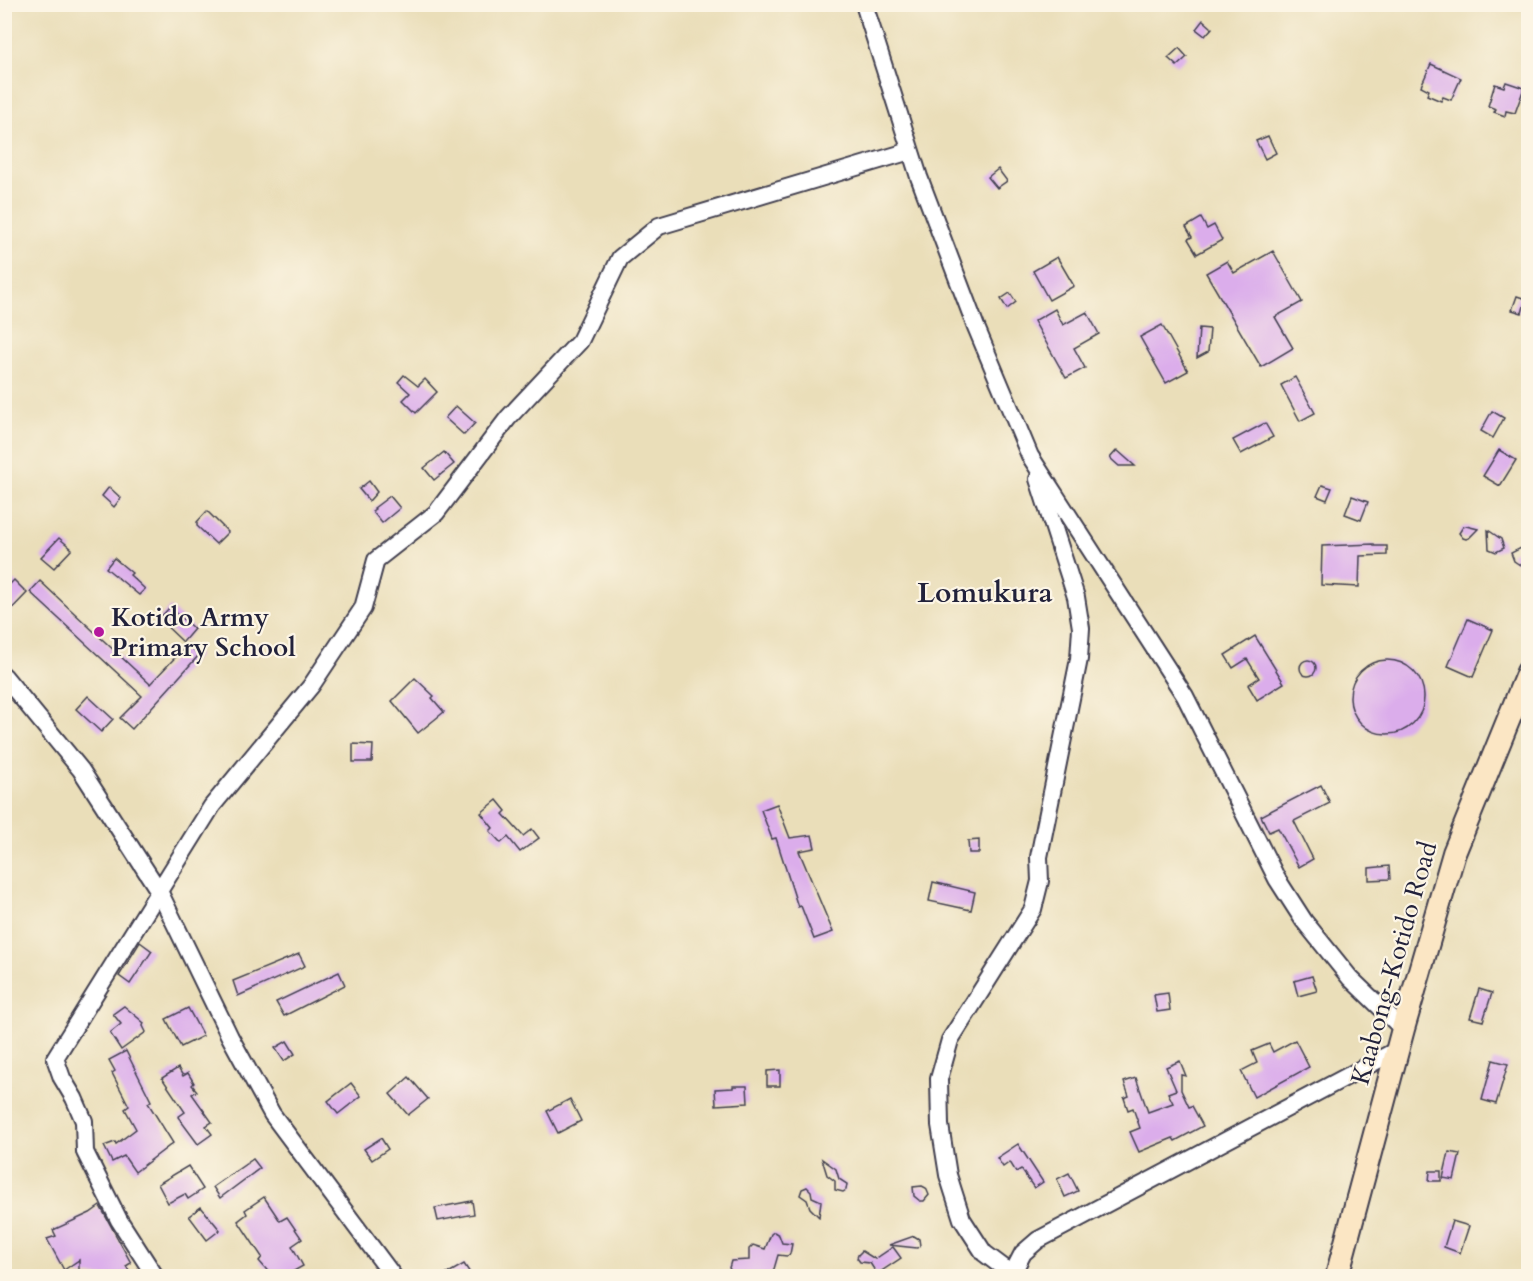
<svg xmlns="http://www.w3.org/2000/svg" width="1533" height="1281" font-family="Cardo,serif">
<rect width="100%" height="100%" fill="#fcf5e5"/>
<filter id="ink" filterUnits="userSpaceOnUse"><feTurbulence type="fractalNoise" baseFrequency=".0167" numOctaves="2"/><feDisplacementMap in="SourceGraphic" scale="12" xChannelSelector="R" yChannelSelector="G"/><feConvolveMatrix kernelMatrix="1 2 1 2 8 2 1 2 1" color-interpolation-filters="sRGB"/></filter>
<filter id="wash" filterUnits="userSpaceOnUse"><feTurbulence type="fractalNoise" baseFrequency=".008" numOctaves="4" result="noise"/><feDisplacementMap in="SourceGraphic" scale="24" xChannelSelector="R" yChannelSelector="G"/><feGaussianBlur stdDeviation="1.35" result="paint"/><feColorMatrix in="noise" values="0 0 0 0 0 0 0 0 0 0 0 0 0 0 0 0 0 1.4 0 .05"/><feComposite in="paint" operator="in"/></filter>
<g filter="url(#wash)">
<rect width="100%" height="100%" fill="#eadeb9"/>
<g id="blocks">
<!-- building -->
<g fill="#dbadeb">
<path d="M1203 20 1212 28 1205 36 1196 29Z"/>
<path d="M1179 48 1187 57 1177 66 1168 58Z"/>
<path d="M1431 64 1461 78 1451 100 1443 97 1441 101 1427 95 1429 90 1421 86Z"/>
<path d="M1506 82 1524 88 1515 113 1506 111 1505 116 1494 112 1496 109 1488 106 1495 84 1504 87Z"/>
<path d="M1268 136 1276 153 1265 159 1256 141Z"/>
<path d="M998 169 1007 181 997 188 988 177Z"/>
<path d="M1201 218 1207 229 1214 225 1222 240 1197 254 1188 239 1192 237 1186 227Z"/>
<path d="M1273 251 1302 302 1275 317 1293 348 1261 367 1206 273 1227 261 1234 273Z"/>
<path d="M1057 257 1074 286 1049 300 1033 271Z"/>
<path d="M1010 293 1016 302 1007 309 1001 299Z"/>
<path d="M1517 296 1526 299 1522 313 1512 310Z"/>
<path d="M1055 309 1063 325 1087 312 1099 334 1074 348 1085 368 1066 378 1034 321Z"/>
<path d="M1162 325 1188 371 1166 383 1140 337Z"/>
<path d="M1199 328 1210 329 1208 352 1197 358Z"/>
<path d="M404 375 418 386 425 379 437 392 416 413 403 400 410 393 398 382Z"/>
<path d="M1295 377 1315 413 1300 421 1281 385Z"/>
<path d="M456 406 475 423 464 435 445 418Z"/>
<path d="M1492 411 1504 418 1493 438 1481 431Z"/>
<path d="M1265 423 1273 437 1241 454 1233 440Z"/>
<path d="M1117 450 1135 466H1119L1110 458Z"/>
<path d="M1499 450 1516 460 1500 486 1483 476Z"/>
<path d="M444 452 454 464 434 480 424 468Z"/>
<path d="M369 481 377 492 369 501 359 489Z"/>
<path d="M1322 485 1332 488 1327 500 1317 496Z"/>
<path d="M109 487 121 498 114 507 102 496Z"/>
<path d="M390 496 400 508 382 523 372 511 375 509 374 508Z"/>
<path d="M1352 496 1368 502 1361 520 1345 514Z"/>
<path d="M207 511 228 532 216 544 197 526V522Z"/>
<path d="M1466 526 1478 529 1469 538 1466 539 1463 538 1459 533 1463 527Z"/>
<path d="M1488 530 1501 539 1504 548 1496 552 1489 549Z"/>
<path d="M59 538 72 549 54 568 41 557Z"/>
<path d="M1374 544V546H1387V555L1360 556 1359 587 1321 585 1322 546Z"/>
<path d="M1521 548 1528 552V559L1523 564 1520 565 1514 561 1511 553Z"/>
<path d="M114 558 132 573 130 575 145 589 139 595 106 568Z"/>
<path d="M14 580 27 593 4 617V590Z"/>
<path d="M40 581 150 684 188 644 199 655 132 729 120 718 142 696 30 592Z"/>
<path d="M170 607 194 629 183 642 159 619Z"/>
<path d="M1468 619 1493 630 1473 677 1448 666Z"/>
<path d="M1255 636 1284 683 1257 700 1248 685 1259 678 1247 659 1233 668 1225 655Z"/>
<circle cx="1308" cy="668" r="8"/>
<circle cx="1387" cy="697" r="37"/>
<path d="M415 678 434 696 432 698 444 712 418 733 392 701Z"/>
<path d="M88 696 113 719 101 732 76 709Z"/>
<path d="M353 744 373 745 372 762H353Z"/>
<path d="M1321 785 1330 803 1294 821 1313 859 1299 867 1278 828 1269 832 1261 816Z"/>
<path d="M497 800 506 811 503 814 523 836 532 829 539 838 520 852 508 837 501 843 490 831 493 828 481 813Z"/>
<path d="M777 804 790 838 812 835 815 848 799 851 833 932 814 939 801 906 798 907 776 838 772 839 761 810Z"/>
<path d="M979 840V853H969L968 841Z"/>
<path d="M1389 866 1390 879 1369 880V868Z"/>
<path d="M933 882 975 892 971 910 929 901Z"/>
<path d="M140 942 152 951 130 984 119 976Z"/>
<path d="M299 954 305 966 238 996 233 981Z"/>
<path d="M339 972 345 985 284 1016 276 1002Z"/>
<path d="M1312 976 1317 991 1298 996 1294 981Z"/>
<path d="M1479 989 1492 993 1483 1021 1470 1018Z"/>
<path d="M1168 993 1170 1010 1157 1012 1154 995Z"/>
<path d="M124 1006 144 1023 143 1026 146 1032 121 1050 110 1033 121 1024 113 1014Z"/>
<path d="M188 1008 203 1036 181 1047 166 1019Z"/>
<path d="M1295 1040 1309 1067 1254 1097 1241 1071 1257 1063 1252 1051 1269 1044 1273 1052Z"/>
<path d="M287 1041 295 1054 284 1061 275 1048Z"/>
<path d="M126 1051 151 1101 148 1103 173 1143 135 1172 124 1156 112 1162 104 1146 115 1142 116 1144 136 1129 125 1109 129 1106 112 1073 115 1071 109 1060Z"/>
<path d="M1493 1060 1508 1064 1496 1104 1482 1100Z"/>
<path d="M1180 1061 1186 1076 1181 1075V1090L1189 1107 1192 1106 1203 1126 1175 1141 1173 1138 1139 1152 1130 1132 1140 1128 1133 1108 1128 1110 1124 1098 1129 1096 1124 1082 1136 1078 1148 1112 1173 1103 1168 1093 1176 1090 1166 1067Z"/>
<path d="M178 1068 183 1076 188 1073 194 1083 192 1085 197 1091 192 1094 212 1122 206 1126 212 1134 198 1144 178 1117 185 1112 162 1078Z"/>
<path d="M780 1070V1086H767V1071Z"/>
<path d="M409 1077 428 1099 408 1115 390 1094Z"/>
<path d="M351 1083 361 1096 338 1114 328 1101Z"/>
<path d="M733 1086H747L748 1103 716 1105 715 1089 733 1088Z"/>
<path d="M570 1099 581 1121 558 1133 547 1111Z"/>
<path d="M381 1138 388 1149 372 1160 364 1149Z"/>
<path d="M1018 1144 1043 1182 1034 1188 1021 1169 1016 1172 1010 1162 1003 1167 997 1158Z"/>
<path d="M1449 1152 1460 1154 1454 1180 1443 1178Z"/>
<path d="M253 1159 260 1168 220 1198 213 1187Z"/>
<path d="M822 1159 836 1169 839 1179 847 1184 846 1190 843 1192 835 1190V1181L827 1175Z"/>
<path d="M188 1166 203 1189 188 1199 185 1194 168 1203 158 1184Z"/>
<path d="M1430 1171H1441V1181H1429Z"/>
<path d="M1069 1173 1078 1191 1065 1197 1057 1179Z"/>
<path d="M922 1186 926 1188 929 1195 924 1201H920L914 1196 913 1187Z"/>
<path d="M807 1187 811 1191 812 1197 821 1201 819 1217 810 1208 807 1200 800 1195 802 1189Z"/>
<path d="M264 1197 280 1221 287 1217 302 1239 292 1246 303 1266 285 1276H272L259 1261 262 1257 238 1221 247 1214 245 1210Z"/>
<path d="M472 1201 474 1214 438 1221 435 1208Z"/>
<path d="M100 1206 131 1263 126 1266 132 1276H79V1260L64 1270 47 1239 56 1236 53 1230 90 1213Z"/>
<path d="M201 1207 220 1230 207 1240 189 1216Z"/>
<path d="M1452 1221 1469 1226 1460 1253 1444 1247Z"/>
<path d="M774 1232 779 1235 782 1243 792 1244 790 1254 787 1256 778 1255 774 1269 768 1276H734L729 1268 731 1261 749 1260V1249L753 1245 765 1249 771 1234Z"/>
<path d="M914 1236 919 1239 920 1246 917 1248 889 1245Z"/>
<path d="M893 1247 901 1258 877 1274 870 1263 860 1262 857 1258 858 1255 862 1251 875 1259Z"/>
<path d="M464 1264 472 1276H443Z"/>
</g>
</g>
</g>
<g filter="url(#ink)">
<use href="#blocks" fill-opacity="0" stroke="#403e4e" stroke-width="1.5"/>
<g fill="none" stroke-linecap="round" stroke-linejoin="round">
<!-- street casing -->
<g stroke="#403e4e" stroke-width="20">
<g id="street">
<path d="M864 4 919 177 976 327 1030 456 1185 696 1277 879 1304 921 1350 978 1403 1029"/>
<path d="M4 676 81 770 159 891 230 1037 272 1114 393 1276"/>
<path d="M1012 1274 984 1253 962 1219 948 1175 940 1125 939 1079 950 1040 1033 909 1040 881 1039 857 1079 659 1081 628 1076 597 1038 479"/>
<path d="M155 1276 119 1220 85 1152 84 1121 74 1098 62 1078 55 1058 212 806 311 686 363 608 376 560 436 513 508 418 580 341 620 258 659 226 910 151"/>
<path d="M1011 1276 1023 1253 1038 1240 1397 1050"/>
</g>
</g>
<!-- secondary casing -->
<g stroke="#403e4e" stroke-width="26">
<path id="secondary" d="M1337 1276 1403 1029 1454 853 1528 672"/>
</g>
<!-- street -->
<use href="#street" stroke="#fff" stroke-width="16"/>
<!-- secondary -->
<use href="#secondary" stroke="#fbe6c4" stroke-width="22"/>
</g>
</g>
<!-- markers -->
<circle fill="#b5179e" stroke="#fcf5e5" stroke-width="2" cx="99" cy="632" r="6"/>
<g text-anchor="middle" dominant-baseline="central" stroke-width="4.5" stroke-linejoin="round" paint-order="stroke">
<!-- poi labels -->
<g font-size="26" font-weight="bold" fill="#22223b" stroke="#fcf5e5" text-anchor="start">
<text x="111" y="617">Kotido Army<tspan x="111" dy="30">Primary School</tspan></text>
</g>
<!-- street labels -->
<g font-size="26" fill="#22223b" stroke="#fcf5e5">
<text transform="translate(1394 963) rotate(-74)">Kaabong-Kotido Road</text>
</g>
<!-- quarter labels -->
<g font-size="28" font-weight="bold" fill="#22223b" stroke="#fcf5e5">
<text x="985" y="593">Lomukura</text>
</g>
</g>
<!-- margin -->
<rect width="1533" height="1281" fill="none" stroke="#fcf5e5" stroke-width="24"/>
</svg>
